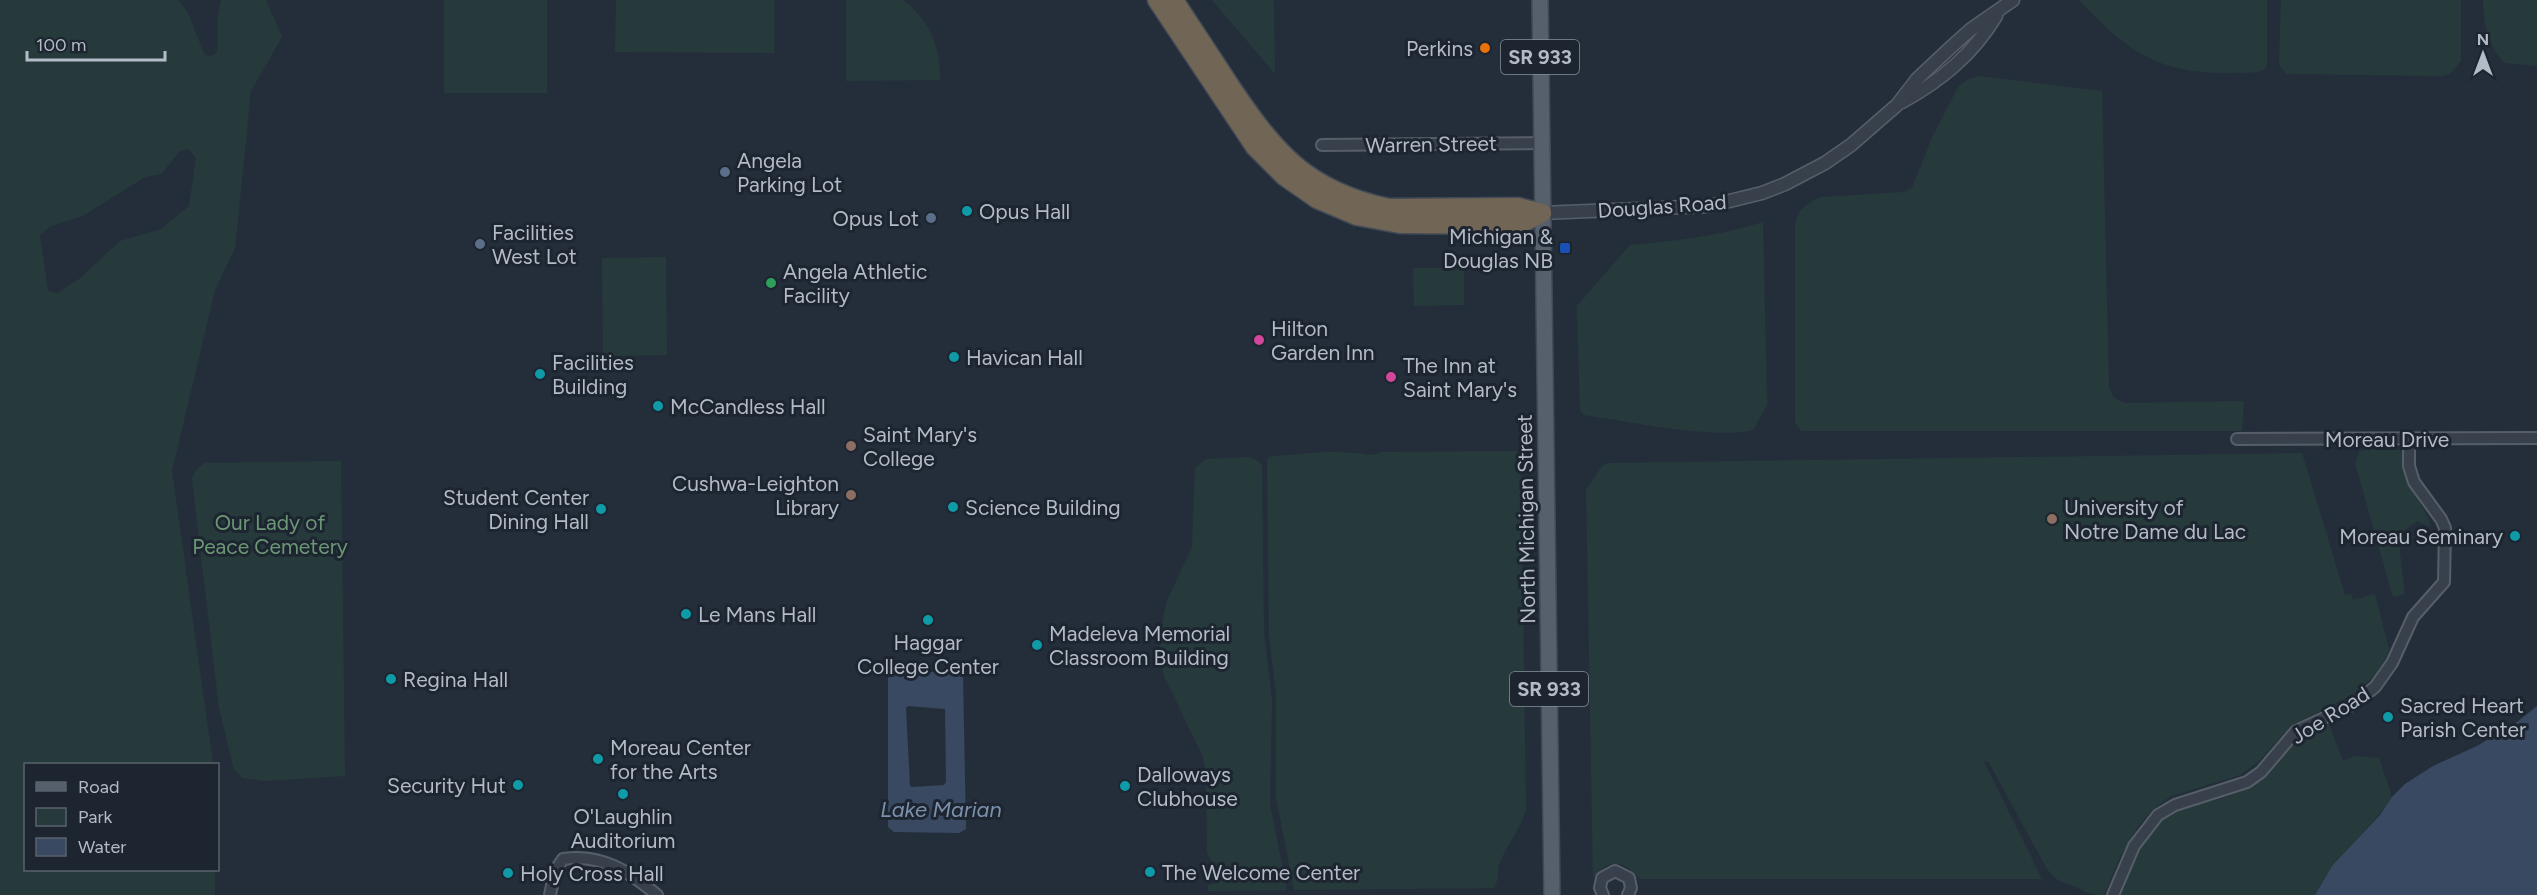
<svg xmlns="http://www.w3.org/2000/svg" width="2537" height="895" font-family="Figtree,sans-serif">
<rect width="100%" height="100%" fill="#242e3b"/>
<!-- green -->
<g fill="#263a3c" fill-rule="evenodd">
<path d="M0 0H178L187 11 204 53 208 56 214 55 218 50V16L221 0H266L282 37 251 91 235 248 215 290 172 471 213 764H26V870H215V895H0ZM189 149 196 158 189 206 161 229 120 241 79 279 58 293 48 291 40 235 51 226 83 216 145 177 161 174 180 151Z"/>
<rect x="444" y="0" width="103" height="93"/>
<path d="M616 0H774V53L615 52Z"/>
<path d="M846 0C858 0 893 0 902 0 907 2 913 8 916 12 935 32 940 53 940 80L846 81Z"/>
<path d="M1212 0H1274L1275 74Z"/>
<path d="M2079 0H2267V64L2265 69C2254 75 2240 72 2228 73 2156 73 2127 51 2079 0Z"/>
<path d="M2281 0H2461V61L2450 74 2441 76 2286 74 2279 65Z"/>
<path d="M2483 0H2537V66L2505 63C2487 46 2484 24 2483 0Z"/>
<path d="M1979 76 2102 91 2109 387 2113 397 2124 403 2244 401 2242 431H1801L1795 422V224C1799 209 1806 203 1821 197L1904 192 1912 188 1931 140 1958 87 1967 80Z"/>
<path d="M1763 222 1767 405 1753 430C1714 440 1627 421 1584 415L1580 411 1577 306 1630 245C1676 241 1719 236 1763 222Z"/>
<path d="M666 257 667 355 603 356 602 258Z"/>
<path d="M1413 268H1464V305L1414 306Z"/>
<path d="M2367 449 2400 450C2408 460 2406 472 2410 483 2415 499 2427 510 2431 527L2417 521 2405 530 2399 545 2405 594 2393 597 2355 463 2360 451Z"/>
<path d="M1517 451 1521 477 1526 809C1521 830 1506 845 1499 865 1497 873 1499 881 1494 888L1294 890 1276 797V694L1269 637 1267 460 1269 457 1274 456C1300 454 1329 450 1355 453 1368 454 1368 457 1382 452Z"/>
<path d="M2302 453 2345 595 2351 594 2353 600 2375 594 2389 649 2384 662 2372 678 2352 695 2292 725 2259 761 2240 775 2171 796 2152 810 2137 828 2119 859 2104 895C2089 895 2089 893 2076 887 2058 880 2061 884 2047 869L1988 761 1984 762 2042 879H1640C1625 861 1610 857 1593 877L1586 489 1603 465 1609 463Z"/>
<path d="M1249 457 1258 461 1262 465 1264 633 1272 700 1270 804 1287 890 1208 891V885L1216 883 1217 871 1207 853 1206 775 1203 757 1164 676 1160 658V638L1166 603 1192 547 1195 468 1206 459Z"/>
<path d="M341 461 345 776 264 781 243 778 234 770 219 708 192 479 196 470 204 463Z"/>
<path d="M2328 721 2343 761 2355 756 2379 758 2392 797C2369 832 2334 857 2315 895H2120L2138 849 2161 818 2188 806 2220 799 2251 787 2264 777 2290 744 2308 728Z"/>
</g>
<!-- water -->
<g fill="#394962" fill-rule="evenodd">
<path d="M891 672H958L963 676 966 829 959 833 894 832 888 827V678ZM908 706 945 709 946 782 944 785 912 787 910 786 906 708Z"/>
<path d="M2537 706V895H2315L2332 866 2380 815 2392 797 2405 784 2433 766 2477 746 2517 722Z"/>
</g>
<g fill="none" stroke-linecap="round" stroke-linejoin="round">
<!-- minor casing -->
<g stroke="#565e69" stroke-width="14">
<g id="minor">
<path d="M1322 145 1541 143"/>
<path d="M2237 439 2537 438"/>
<path d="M550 895 555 871 563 859C601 853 630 872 657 895"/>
<path d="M1603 895 1600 888 1602 878 1615 871 1629 878 1631 888 1628 895"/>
<path d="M2113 895 2134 846 2158 815 2175 805 2247 782 2261 772 2296 731 2352 705 2375 687 2392 663 2413 617 2444 582 2445 528 2441 519 2414 482 2409 466V439"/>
</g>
</g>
<!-- tertiary casing -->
<g stroke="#565e69" stroke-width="15">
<g id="tertiary">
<path d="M1902 102C1942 80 1973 54 1996 16"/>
<path d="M1542 213 1709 206 1762 193 1785 184 1825 163 1851 145 1897 105 1917 79 1950 48 1970 30 2013 0"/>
</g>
</g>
<!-- primary casing -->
<g stroke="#414954" stroke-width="18">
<path id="primary" d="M1540 0 1552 895"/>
</g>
<!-- motorway casing -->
<g stroke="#434b56" stroke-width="21">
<g id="motorway">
<path d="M1157 0 1255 147 1284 176 1317 199 1357 216 1400 224 1519 225 1542 213"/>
<path d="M1174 0C1192 28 1211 56 1229 84 1274 151 1306 191 1389 208L1518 207 1542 213"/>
</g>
</g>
<!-- minor -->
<use href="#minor" stroke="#38404c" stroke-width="10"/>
<!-- tertiary -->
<use href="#tertiary" stroke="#38404c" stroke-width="12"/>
<!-- primary -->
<use href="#primary" stroke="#565f6c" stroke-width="15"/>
<!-- motorway -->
<use href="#motorway" stroke="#716655" stroke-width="18"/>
</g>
<!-- markers -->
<circle fill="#e8710a" stroke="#1d2530" stroke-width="2" cx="1485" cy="48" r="6"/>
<g fill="#5c6f8a" stroke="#1d2530" stroke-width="2">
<circle cx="725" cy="172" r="6"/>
<circle cx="931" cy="218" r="6"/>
<circle cx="480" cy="244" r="6"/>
</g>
<g fill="#0f9aa8" stroke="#1d2530" stroke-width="2">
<circle cx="967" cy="211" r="6"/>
<circle cx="954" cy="357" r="6"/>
<circle cx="540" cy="374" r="6"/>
<circle cx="658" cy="406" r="6"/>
<circle cx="953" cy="507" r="6"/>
<circle cx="601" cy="509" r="6"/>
<circle cx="2515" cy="536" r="6"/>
<circle cx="686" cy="614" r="6"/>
<circle cx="928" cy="620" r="6"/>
<circle cx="1037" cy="645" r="6"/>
<circle cx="391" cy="679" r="6"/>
<circle cx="2388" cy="717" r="6"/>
<circle cx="598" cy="759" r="6"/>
<circle cx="518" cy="785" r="6"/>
<circle cx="1125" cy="786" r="6"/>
<circle cx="623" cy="794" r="6"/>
<circle cx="1150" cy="872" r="6"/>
<circle cx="508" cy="873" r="6"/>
</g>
<rect fill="#1a4fb4" stroke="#1d2530" stroke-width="2" x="1559" y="242" width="12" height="12" rx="3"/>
<circle fill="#2e9e5b" stroke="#1d2530" stroke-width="2" cx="771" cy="283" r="6"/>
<g fill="#d1479c" stroke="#1d2530" stroke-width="2">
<circle cx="1259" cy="340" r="6"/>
<circle cx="1391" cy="377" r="6"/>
</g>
<g fill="#8d6e63" stroke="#1d2530" stroke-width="2">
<circle cx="851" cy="446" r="6"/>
<circle cx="851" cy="495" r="6"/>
<circle cx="2052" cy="519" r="6"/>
</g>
<g text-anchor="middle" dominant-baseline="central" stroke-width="6" stroke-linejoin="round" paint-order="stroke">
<!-- shield labels -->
<g fill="#1d2530" stroke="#868e9a" stroke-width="1.5">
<rect x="1501" y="40" width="78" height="34" rx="4.5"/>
<rect x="1510" y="672" width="78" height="34" rx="4.5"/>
</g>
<g font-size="20" font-weight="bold" fill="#b3bbc7">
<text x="1540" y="57">SR 933</text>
<text x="1549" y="689">SR 933</text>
</g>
<!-- poi labels -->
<g font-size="21" fill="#b3bbc7" stroke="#1d2530" text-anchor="start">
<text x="1473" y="48" text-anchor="end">Perkins</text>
<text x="737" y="160">Angela<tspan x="737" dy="24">Parking Lot</tspan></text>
<text x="979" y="211">Opus Hall</text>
<text x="919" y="218" text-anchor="end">Opus Lot</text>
<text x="492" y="232">Facilities<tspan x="492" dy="24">West Lot</tspan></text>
<text x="1553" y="236" text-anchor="end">Michigan &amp;<tspan x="1553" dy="24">Douglas NB</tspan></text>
<text x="783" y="271">Angela Athletic<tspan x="783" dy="24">Facility</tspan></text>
<text x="1271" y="328">Hilton<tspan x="1271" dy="24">Garden Inn</tspan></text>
<text x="966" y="357">Havican Hall</text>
<text x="552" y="362">Facilities<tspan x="552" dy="24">Building</tspan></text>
<text x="1403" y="365">The Inn at<tspan x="1403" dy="24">Saint Mary's</tspan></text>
<text x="670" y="406">McCandless Hall</text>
<text x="863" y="434">Saint Mary's<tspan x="863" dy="24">College</tspan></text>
<text x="839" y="483" text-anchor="end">Cushwa-Leighton<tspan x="839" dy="24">Library</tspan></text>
<text x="589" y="497" text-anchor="end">Student Center<tspan x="589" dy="24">Dining Hall</tspan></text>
<text x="965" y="507">Science Building</text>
<text x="2064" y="507">University of<tspan x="2064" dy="24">Notre Dame du Lac</tspan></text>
<text x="2503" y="536" text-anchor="end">Moreau Seminary</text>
<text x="698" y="614">Le Mans Hall</text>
<text x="1049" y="633">Madeleva Memorial<tspan x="1049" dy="24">Classroom Building</tspan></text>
<text x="928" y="642" text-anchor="middle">Haggar<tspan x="928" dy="24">College Center</tspan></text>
<text x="403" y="679">Regina Hall</text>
<text x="2400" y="705">Sacred Heart<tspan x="2400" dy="24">Parish Center</tspan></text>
<text x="610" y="747">Moreau Center<tspan x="610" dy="24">for the Arts</tspan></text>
<text x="1137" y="774">Dalloways<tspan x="1137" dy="24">Clubhouse</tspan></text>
<text x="506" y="785" text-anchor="end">Security Hut</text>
<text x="623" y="816" text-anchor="middle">O'Laughlin<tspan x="623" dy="24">Auditorium</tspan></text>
<text x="1162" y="872">The Welcome Center</text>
<text x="520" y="873">Holy Cross Hall</text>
</g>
<!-- street labels -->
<g font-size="21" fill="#b3bbc7" stroke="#1d2530">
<text transform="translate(1431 144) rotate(-1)">Warren Street</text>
<text transform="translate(1662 206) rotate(-4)">Douglas Road</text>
<text x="2387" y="439">Moreau Drive</text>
<text transform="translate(1526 519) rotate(-91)">North Michigan Street</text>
<text transform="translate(2330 715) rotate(-32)">Joe Road</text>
</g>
<!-- park labels -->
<g font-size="21" fill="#6c9775" stroke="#1d2530">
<text x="270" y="522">Our Lady of<tspan x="270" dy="24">Peace Cemetery</tspan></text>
</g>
<!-- water labels -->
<g font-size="22" font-style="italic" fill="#7c91ad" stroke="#1d2530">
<text x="941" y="809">Lake Marian</text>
</g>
</g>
<!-- legend -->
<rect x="24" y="763" width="195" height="108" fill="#1d2530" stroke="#59616c" stroke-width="1.5"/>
<rect x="36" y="782" width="30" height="9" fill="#565f6c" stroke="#59616c" stroke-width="1.5"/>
<text x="78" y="793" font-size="18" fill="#b3bbc7">Road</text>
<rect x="36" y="808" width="30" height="18" fill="#263a3c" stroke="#59616c" stroke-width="1.5"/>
<text x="78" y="823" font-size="18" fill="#b3bbc7">Park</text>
<rect x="36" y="838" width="30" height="18" fill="#394962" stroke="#59616c" stroke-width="1.5"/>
<text x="78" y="853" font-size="18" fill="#b3bbc7">Water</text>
<!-- north arrow -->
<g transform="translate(2483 54)" stroke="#1d2530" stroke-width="4.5" paint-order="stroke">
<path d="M0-4.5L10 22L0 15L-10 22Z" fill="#b3bbc7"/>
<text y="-9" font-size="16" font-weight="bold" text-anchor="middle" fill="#b3bbc7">N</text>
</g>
<!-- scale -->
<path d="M27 51v9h138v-9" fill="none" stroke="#b3bbc7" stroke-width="3"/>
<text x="36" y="51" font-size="18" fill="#b3bbc7" stroke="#1d2530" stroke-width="4.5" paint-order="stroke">100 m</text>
</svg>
